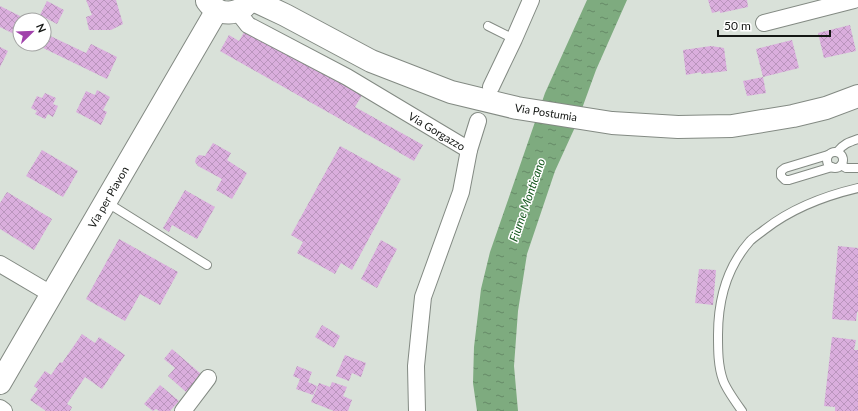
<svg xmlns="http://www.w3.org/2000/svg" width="858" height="411" font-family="Lato,sans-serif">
<defs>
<pattern id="water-ripples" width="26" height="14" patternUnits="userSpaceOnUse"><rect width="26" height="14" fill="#7eab7f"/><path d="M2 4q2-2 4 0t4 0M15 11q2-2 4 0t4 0" fill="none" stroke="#668a67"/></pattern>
<pattern id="building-cross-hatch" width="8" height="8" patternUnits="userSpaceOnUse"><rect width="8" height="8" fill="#daaedd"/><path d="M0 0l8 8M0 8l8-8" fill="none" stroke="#ba95bd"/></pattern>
</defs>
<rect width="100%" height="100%" fill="#d9e1d9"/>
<!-- water -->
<path fill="url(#water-ripples)" d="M587 0H627L596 70 576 125 555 171 527 254 518 311 514 366 518 411H477L473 383 474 347 481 289 490 252 545 93Z"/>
<!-- building -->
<g fill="url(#building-cross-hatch)">
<path d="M86 0H116L123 24 111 30H89L86 17 92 15Z"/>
<path d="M708 0H747L748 7 720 13V11L712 13Z"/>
<path d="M47 1 64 10 57 24 40 15Z"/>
<path d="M0 6 28 20H20V37L0 27Z"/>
<path d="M850 25 856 51 824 58 818 33Z"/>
<path d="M246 29 362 95 355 107 423 145 414 161 220 51 229 35 239 41Z"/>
<path d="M44 33 86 53 91 44 117 57 107 79 35 44H44Z"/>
<path d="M792 40 799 68 763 77 756 49Z"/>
<path d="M711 46 724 48 727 71 701 74V72L686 75 683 50Z"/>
<path d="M0 47 8 51 0 67Z"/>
<path d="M763 77 766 93 747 96 743 81Z"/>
<path d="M97 90 110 97 103 110 107 112 101 125 76 112 86 91 95 95Z"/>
<path d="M45 93 56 98 53 104 58 106 53 117 48 114 45 119 35 114 37 111 31 108 37 96 42 98Z"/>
<path d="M213 143 231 153 227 160 247 173 232 199 216 190 222 179 198 166 195 162 196 158 199 155 205 156Z"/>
<path d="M340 146 401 179 352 270 341 263 335 274 297 253 303 242 291 235Z"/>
<path d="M42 150 78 171 63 197 26 176Z"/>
<path d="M185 190 215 207 197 239 172 225 169 232 163 228Z"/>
<path d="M7 192 52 219 34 250 0 229V203Z"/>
<path d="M119 239 178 272 160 305 140 294 125 321 86 299Z"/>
<path d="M381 240 397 249 377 288 361 279Z"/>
<path d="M838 246 858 248V312H857L856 321 832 319Z"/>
<path d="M699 269 716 270 713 305 695 303Z"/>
<path d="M322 325 340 336 334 348 315 337Z"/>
<path d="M82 334 95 343 99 337 125 355 102 389 85 377 67 404 72 407 70 411H46L30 400 38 389 34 386 45 371 51 375 60 362 62 363Z"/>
<path d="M832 337 856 340 854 350H858V411H835V407L824 406Z"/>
<path d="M172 349 201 374 186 392 168 376 175 368 164 359Z"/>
<path d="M345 355 366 363 361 377 352 373 349 381 336 376Z"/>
<path d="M297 366 312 372 308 382 317 386 313 395 296 389 300 379 293 376Z"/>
<path d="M332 382 347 387 343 396 352 400 348 411H334L311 402 319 383 330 387Z"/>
<path d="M160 385 179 401 170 411H159L156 409 153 411 144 404Z"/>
</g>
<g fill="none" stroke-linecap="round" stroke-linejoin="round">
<!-- lane casing -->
<g stroke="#838a83" stroke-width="10">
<g id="lane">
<path d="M488 26 514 39"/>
<circle cx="835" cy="160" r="8"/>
<path d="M837 152C843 144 849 142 858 139"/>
<path d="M828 155 785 168 781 171V176L785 180H789L832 167"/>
<path d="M841 165 846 168H858"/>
<path d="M106 202 207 265"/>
<path d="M742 411C737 404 726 389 723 380 718 366 718 350 718 335 718 301 727 267 750 241 754 237 759 234 764 230 792 208 824 196 858 188"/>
</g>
</g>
<!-- street casing -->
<g stroke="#838a83" stroke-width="18">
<g id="street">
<path d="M237 11 248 25 347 77 469 150"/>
<path d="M764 23 854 0"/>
<path d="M491 87 514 39 531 0"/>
<path d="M0 264 51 294"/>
<path d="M0 408 4 411"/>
<path d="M183 411 208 378"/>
<path d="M417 411 416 366 423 297 461 192 469 150 478 121"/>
</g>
</g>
<!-- secondary casing -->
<g stroke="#838a83" stroke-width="24">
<g id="secondary">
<path d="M253 0 285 15 371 61 451 92 517 108 612 123 678 127 732 126 793 116 826 108 858 96"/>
<path d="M207 1C218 17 240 16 250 0"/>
<path d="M0 383 217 10"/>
</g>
</g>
<!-- lane -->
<use href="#lane" stroke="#fff" stroke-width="8"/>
<!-- street -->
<use href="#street" stroke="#fff" stroke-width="16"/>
<!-- secondary -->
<use href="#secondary" stroke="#fff" stroke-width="22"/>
</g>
<g text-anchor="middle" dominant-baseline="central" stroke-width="3" stroke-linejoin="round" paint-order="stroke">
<!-- street labels -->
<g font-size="11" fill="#141714" stroke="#fff">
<text transform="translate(546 112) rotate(9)">Via Postumia</text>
<text transform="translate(437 131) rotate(31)">Via Gorgazzo</text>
<text transform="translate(108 197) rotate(-60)">Via per Piavon</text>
</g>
<!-- water labels -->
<g font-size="12" font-style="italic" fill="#1a5b22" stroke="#fff">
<text transform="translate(527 200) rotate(-71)">Fiume Monticano</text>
</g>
</g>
<!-- north arrow -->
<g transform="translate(32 32) rotate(67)"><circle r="19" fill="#ffffff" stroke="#a1a2a1"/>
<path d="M0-3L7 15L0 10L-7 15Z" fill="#a142ab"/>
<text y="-6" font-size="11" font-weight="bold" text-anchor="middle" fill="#141714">N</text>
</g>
<!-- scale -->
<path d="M718 30v6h112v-6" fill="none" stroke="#141714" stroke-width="2"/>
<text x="724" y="30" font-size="12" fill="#141714" stroke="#ffffff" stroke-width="3" paint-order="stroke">50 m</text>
</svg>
